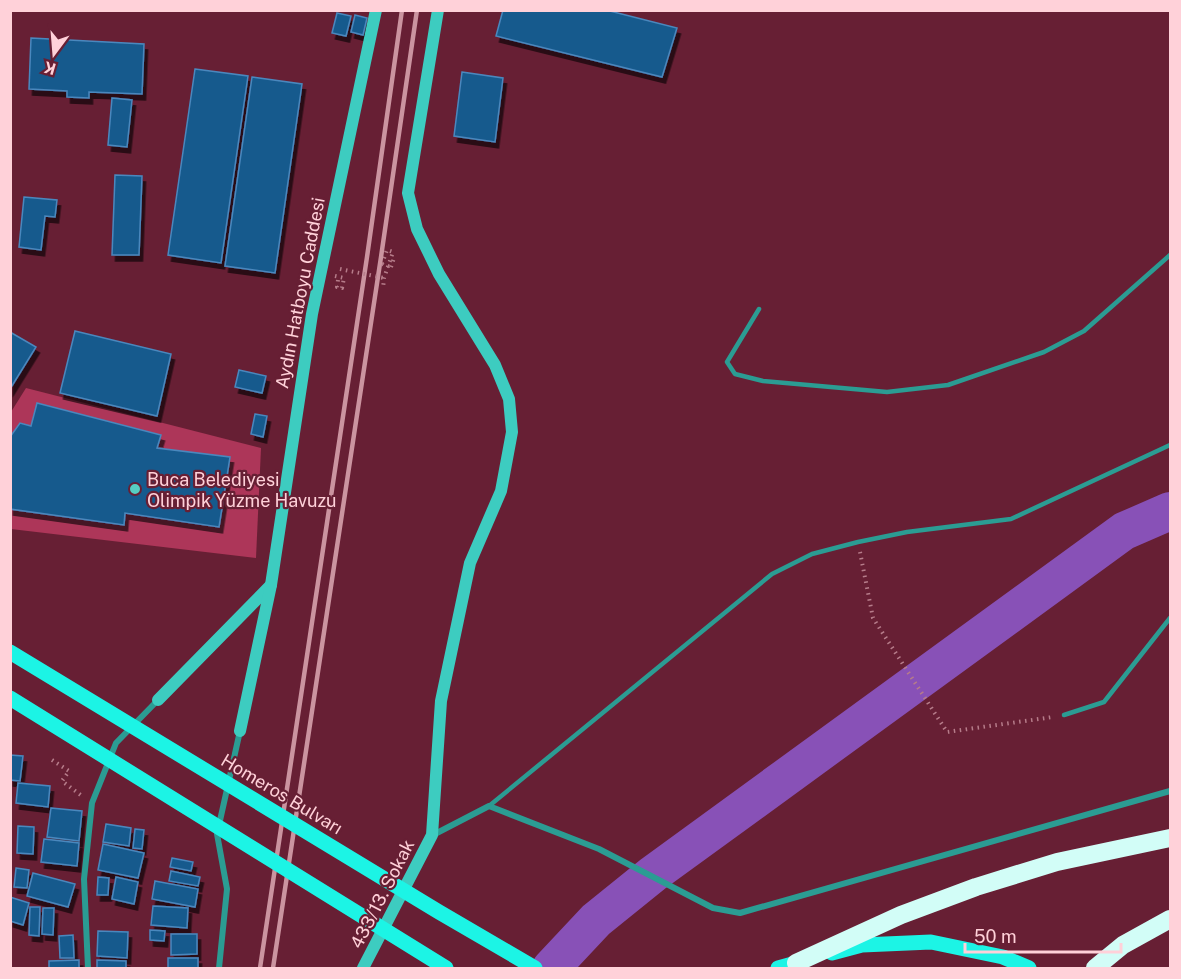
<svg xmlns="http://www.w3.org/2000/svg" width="1181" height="979" font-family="'Public Sans',sans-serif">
<defs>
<filter id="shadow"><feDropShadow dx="3.5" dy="6" stdDeviation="0" flood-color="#0009"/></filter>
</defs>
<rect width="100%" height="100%" fill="#671f34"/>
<!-- green -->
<path fill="#ad3659" d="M26 388 261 448 256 558 11 529V412Z"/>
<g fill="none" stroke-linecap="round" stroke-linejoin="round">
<!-- river -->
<path stroke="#8851b7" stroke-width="38" d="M551 968 596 920 653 874 1124 531 1170 511"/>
</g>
<!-- building -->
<g fill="#195a8d" stroke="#4a88be" stroke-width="1.5" filter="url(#shadow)">
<path d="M503 10H606L677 28 662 77 496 36Z"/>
<path d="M337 13 351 16 346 36 332 33Z"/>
<path d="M355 15 367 18 363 35 351 32Z"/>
<path d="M31 38 144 44 142 94 89 92V98L67 97V91L29 89Z"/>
<path d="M195 69 248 76 221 263 168 255Z"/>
<path d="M462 72 503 78 495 142 454 136Z"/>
<path d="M252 77 302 84 275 273 225 266Z"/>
<path d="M112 98 132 100 127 147 108 145Z"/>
<path d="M115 175 142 176 139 255H112Z"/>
<path d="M24 197 57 200 55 217 45 216 41 250 19 247Z"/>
<path d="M75 331 171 354 157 416 60 393Z"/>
<path d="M10 332 36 347 10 389Z"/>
<path d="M239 370 266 376 262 393 235 387Z"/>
<path d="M37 403 161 435 157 448 230 457 219 527 125 513 124 525 10 509V437L20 423 31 426Z"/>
<path d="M255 414 267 416 263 437 251 434Z"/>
<path d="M10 755 23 756 20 781 10 780Z"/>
<path d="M18 783 50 786 48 807 16 803Z"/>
<path d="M51 808 82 811 79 841 47 837Z"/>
<path d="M106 824 131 828 129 846 103 842Z"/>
<path d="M18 826 34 827 33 854 17 853Z"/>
<path d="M135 829 144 830 142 849 133 848Z"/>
<path d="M44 839 79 843 77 866 41 862Z"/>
<path d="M103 844 144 853 138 878 98 870Z"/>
<path d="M172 858 193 862 191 871 170 867Z"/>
<path d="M16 868 29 870 27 888 14 887Z"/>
<path d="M171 871 200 877 198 886 169 881Z"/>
<path d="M33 873 75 884 68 907 27 896Z"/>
<path d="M98 877 109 878 108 895H97Z"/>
<path d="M116 877 138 882 134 904 112 899Z"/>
<path d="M155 881 198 889 195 907 152 899Z"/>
<path d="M10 897 29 903 23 925 10 921Z"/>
<path d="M153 906 188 908 187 928 151 925Z"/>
<path d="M30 907H40L39 936 29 935Z"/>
<path d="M43 908H54L53 935 42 934Z"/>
<path d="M150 930 165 931 164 941 150 940Z"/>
<path d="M98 931 128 932 127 958 97 956Z"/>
<path d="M171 934H197V954L171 955Z"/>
<path d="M73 935 74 958H60L59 936Z"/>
<rect x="168" y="958" width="30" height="10"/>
<path d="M79 960V968H49V961Z"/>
<path d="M97 960 126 961V968H97Z"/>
</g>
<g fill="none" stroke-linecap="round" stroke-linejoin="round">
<!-- path -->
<g stroke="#b67c8a" stroke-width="4" stroke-dasharray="1.5 4.5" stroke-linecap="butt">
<path d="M382 264 387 250 393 252 384 278 383 289"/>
<path d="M391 267 394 258"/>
<path d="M338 280 337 287 342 288 344 278"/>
<path d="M860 552 873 618 947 732 1053 717"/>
<path d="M52 760 69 771 62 781 82 796"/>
</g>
<!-- lane -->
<g stroke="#2b9c93" stroke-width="4.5">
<path d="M759 309 727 362 735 374 763 381 887 392 948 385 1044 352 1084 331 1170 255"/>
<path d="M1064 715 1104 702 1170 618"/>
<path d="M489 806 772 574 812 554 858 542 907 532 1011 519 1170 445"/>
</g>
<!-- street -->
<g stroke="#2b9c93" stroke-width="6">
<path d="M433 835 489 806 599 849 713 908 740 913 1170 791"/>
<path d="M88 968 84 879 92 803 116 743 158 700"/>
<path d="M219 968 227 889 217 834 240 731"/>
</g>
<!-- secondary -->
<g stroke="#3dccc0" stroke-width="12">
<path d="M158 700 271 585"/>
<path d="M240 731 271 585 312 314 376 10"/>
<path d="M363 968 432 835 441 701 470 563 501 491 512 432 509 399 495 365 439 274 417 229 408 193 438 10"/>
</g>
<!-- primary -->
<g stroke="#1cf4e5" stroke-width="15">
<path d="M832 953 862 945 931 942 1003 957 1029 968"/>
<path d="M778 968 796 963"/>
</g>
<!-- highway -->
<g stroke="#d2fdf7" stroke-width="18">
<path d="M796 963 901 915 976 887 1057 862 1170 838"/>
<path d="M1095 968 1123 945 1170 919"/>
</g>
<!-- rail -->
<g stroke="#cb94a0" stroke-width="4.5">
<path d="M260 968 367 257 402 10"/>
<path d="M273 968 381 257 417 10"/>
</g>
<!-- path-bridge -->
<g stroke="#b67c8a" stroke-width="4" stroke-dasharray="1.5 4.5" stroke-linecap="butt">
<path d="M382 264 391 267"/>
<path d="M340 269 384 278"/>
<path d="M335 276 344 278"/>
</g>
<!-- primary-bridge -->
<g stroke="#1cf4e5" stroke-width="15">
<path d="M10 652 439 912 535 968"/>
<path d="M10 698 446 968"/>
</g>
</g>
<!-- markers -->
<circle fill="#56cec2" stroke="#671f34" stroke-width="2" cx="135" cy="489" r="6"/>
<g text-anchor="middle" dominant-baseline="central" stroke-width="4.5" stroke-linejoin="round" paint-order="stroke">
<!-- street labels -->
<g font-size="18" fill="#ffd1d9" stroke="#671f34">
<text transform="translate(300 293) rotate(-79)">Aydın Hatboyu Caddesi</text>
<text transform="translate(282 794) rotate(31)">Homeros Bulvarı</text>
<text transform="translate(382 894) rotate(-63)">433/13. Sokak</text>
</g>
<!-- poi labels -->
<g font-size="18" fill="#ffd1d9" stroke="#671f34" text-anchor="start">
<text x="147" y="479">Buca Belediyesi<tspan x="147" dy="21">Olimpik Yüzme Havuzu</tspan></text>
</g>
</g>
<!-- border -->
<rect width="1181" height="979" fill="none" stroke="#ffd1d9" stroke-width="24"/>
<!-- north arrow -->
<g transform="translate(54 54) rotate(196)" stroke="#671f34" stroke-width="4.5" paint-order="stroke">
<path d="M0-4.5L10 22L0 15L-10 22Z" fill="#ffd1d9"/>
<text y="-9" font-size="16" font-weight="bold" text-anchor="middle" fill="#ffd1d9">K</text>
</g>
<!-- scale -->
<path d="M965 943v9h156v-9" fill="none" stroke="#ffd1d9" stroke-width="3"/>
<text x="974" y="943" font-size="18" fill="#ffd1d9" stroke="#671f34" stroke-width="4.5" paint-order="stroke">50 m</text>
</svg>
